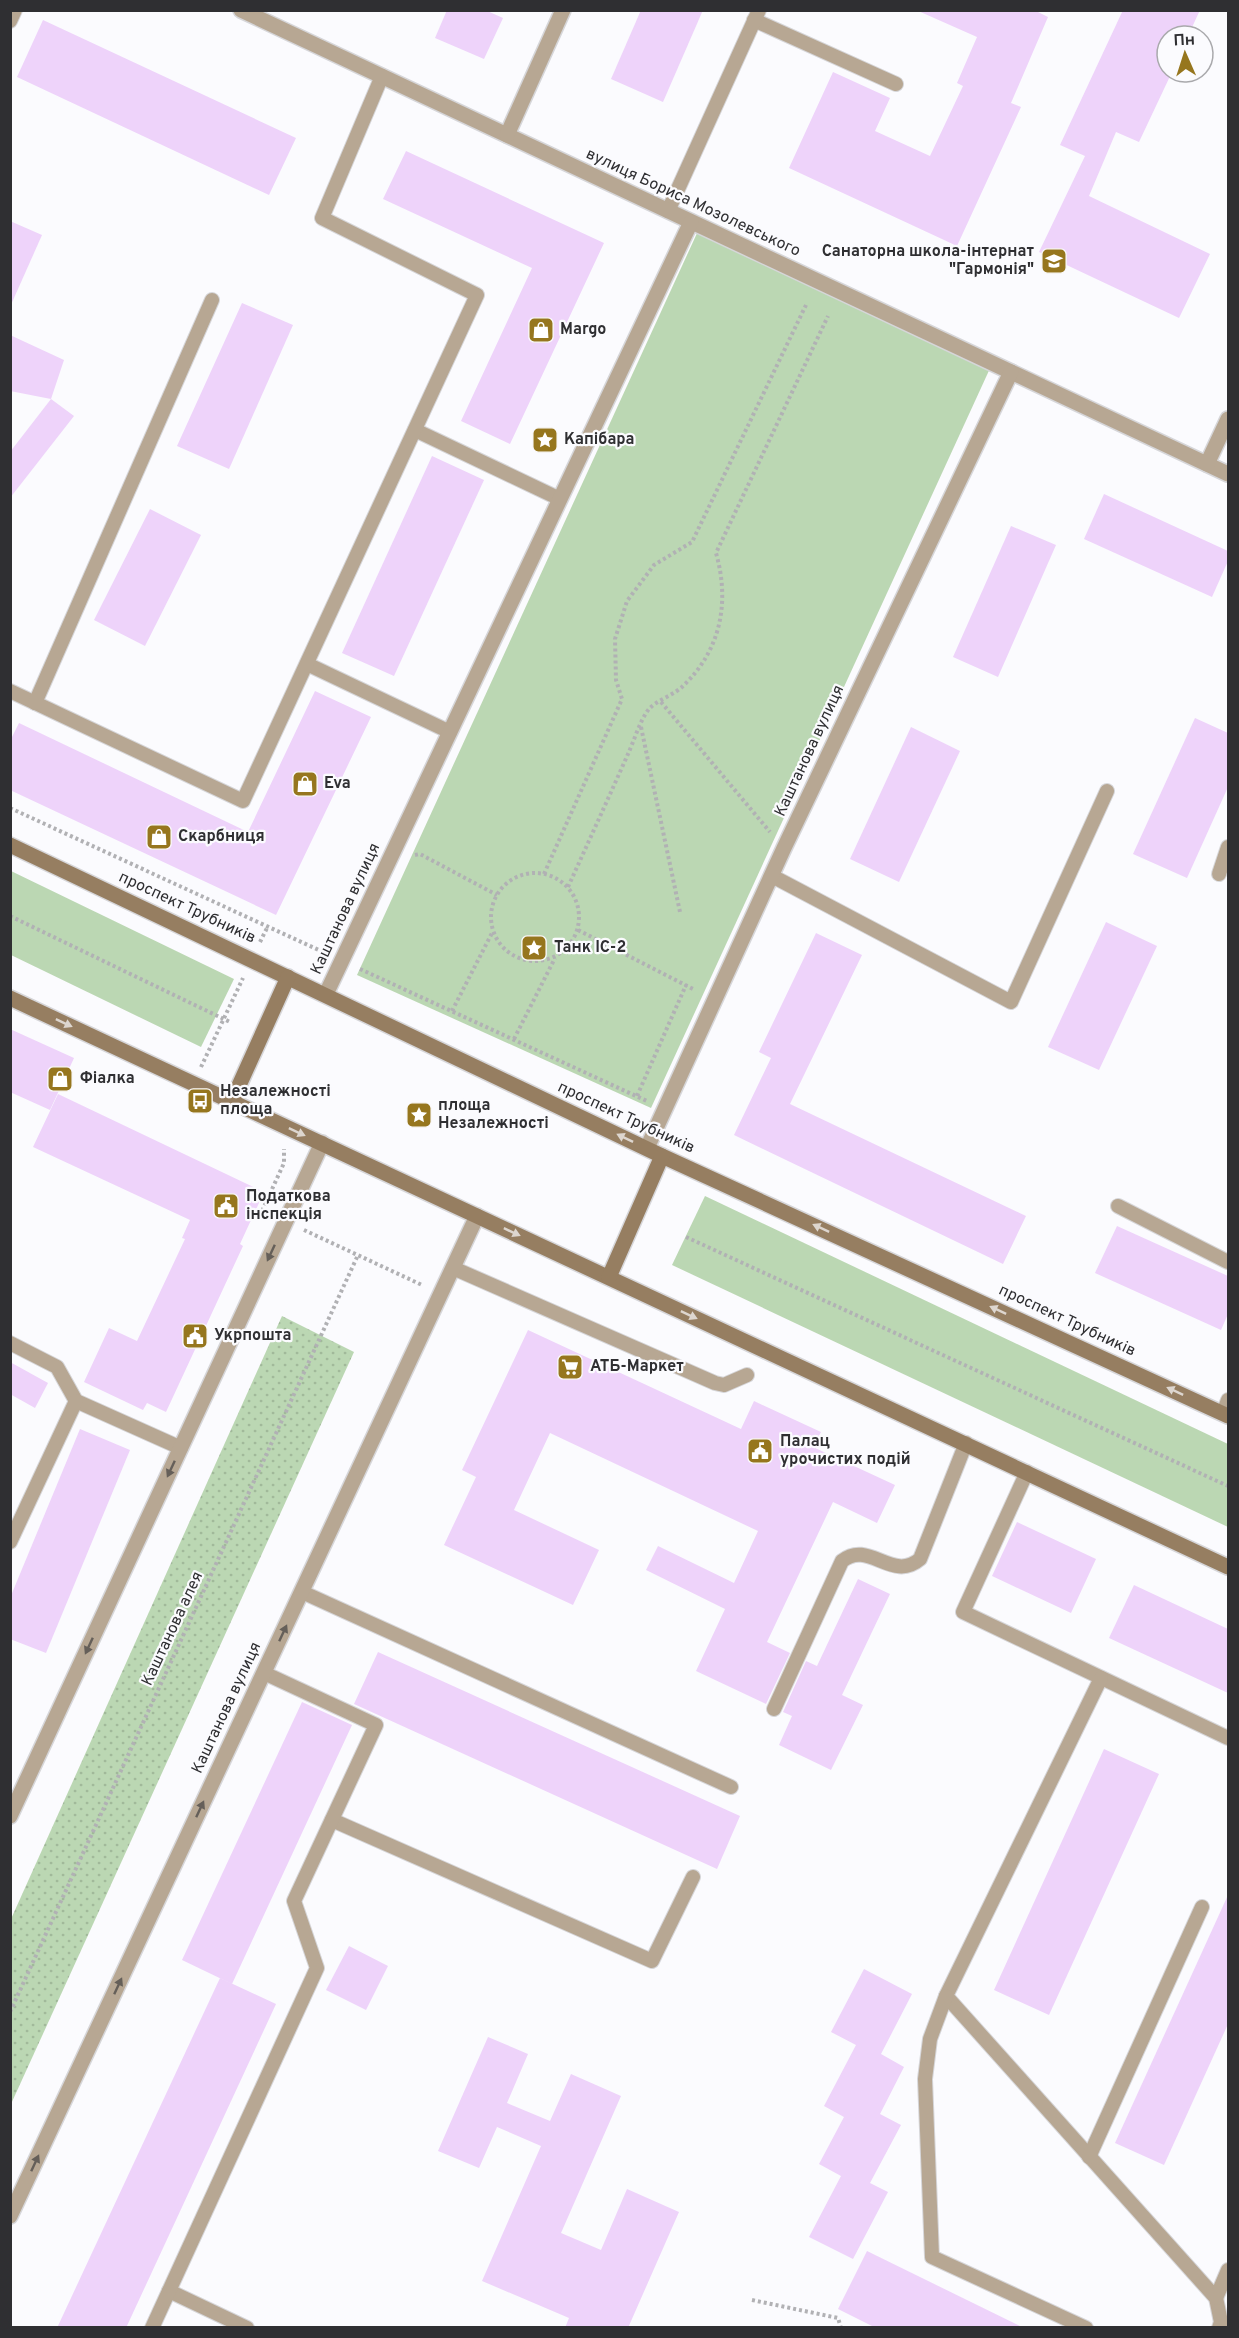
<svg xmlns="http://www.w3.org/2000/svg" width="1239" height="2338" font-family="Overpass,sans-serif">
<defs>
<pattern id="grass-dots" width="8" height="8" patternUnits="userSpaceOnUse" patternTransform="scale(1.5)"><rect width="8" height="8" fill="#bbd7b3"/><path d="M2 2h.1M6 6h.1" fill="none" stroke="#a1b99a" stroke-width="1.8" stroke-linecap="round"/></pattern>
</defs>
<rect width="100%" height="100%" fill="#fbfbfe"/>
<!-- grass -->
<path fill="url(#grass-dots)" d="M282 1316 354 1352 11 2104V1919Z"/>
<!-- park -->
<g fill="#bbd7b3">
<path d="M698 231 992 364 651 1108 357 975Z"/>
<path d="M11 871 234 979 201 1047 11 955Z"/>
<path d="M705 1196 1228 1444V1527L672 1265Z"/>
</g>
<!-- building -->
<g fill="#eed3fa">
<path d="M447 10H485L503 18 484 59 435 38Z"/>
<path d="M641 10H703L663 102 611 79Z"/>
<path d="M916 10H1034L1048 17 1011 103 1021 107 957 246 789 168 833 72 890 98 875 131 930 156 963 86 957 83 977 37Z"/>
<path d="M1123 10H1200L1188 36H1167V72H1172L1139 142 1116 132 1089 196 1210 254 1179 318 1039 252 1085 156 1060 145Z"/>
<path d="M43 20 296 138 269 195 17 77Z"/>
<path d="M406 151 604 243 510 444 461 421 532 268 383 199Z"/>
<path d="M10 221 42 235 10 307Z"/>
<path d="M242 303 293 325 229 469 177 446Z"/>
<path d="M10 335 64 360 51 399 10 391Z"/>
<path d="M51 399 74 416 10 498V452Z"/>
<path d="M432 456 484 480 394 676 342 653Z"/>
<path d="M1104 494 1228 551V561L1212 597 1084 539Z"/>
<path d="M150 509 201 535 145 646 94 620Z"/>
<path d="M1011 526 1056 545 998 677 953 657Z"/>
<path d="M315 691 371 717 276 915 10 790V741L19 723 248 832Z"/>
<path d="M1195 718 1228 733V787L1187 878 1133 854Z"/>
<path d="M911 727 960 751 899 882 850 859Z"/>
<path d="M1106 922 1157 946 1099 1070 1048 1047Z"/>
<path d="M816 933 862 955 790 1104 1026 1216 1003 1264 734 1135 771 1058 759 1052Z"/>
<path d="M10 1029 74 1058 50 1110 10 1092Z"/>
<path d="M58 1094 264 1192 240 1244 243 1246 166 1412 147 1403 143 1410 84 1382 109 1328 137 1341 185 1239 182 1238 190 1220 33 1147Z"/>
<path d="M1117 1226 1228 1276V1314L1221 1330 1095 1273Z"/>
<path d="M528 1330 741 1429 754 1401 821 1432 813 1447 895 1485 877 1523 833 1502 767 1642 790 1653 766 1704 696 1671 725 1609 646 1570 658 1546 734 1583 758 1531 550 1433 514 1510 599 1550 573 1605 444 1545 476 1477 462 1470Z"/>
<path d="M10 1362 48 1383 35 1408 10 1394Z"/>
<path d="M80 1429 130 1450 46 1653 10 1639V1598Z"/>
<path d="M1017 1522 1096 1559 1071 1613 992 1576Z"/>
<path d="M858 1579 890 1594 842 1695 863 1705 831 1770 779 1745 792 1716 783 1712 806 1661 817 1666Z"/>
<path d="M1134 1585 1228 1629V1693L1109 1638Z"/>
<path d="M378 1652 740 1816 717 1869 354 1704Z"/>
<path d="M302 1702 352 1725 232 1984 182 1960Z"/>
<path d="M1104 1749 1159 1774 1049 2015 994 1990Z"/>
<path d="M1228 1895V2024L1164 2165 1115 2143Z"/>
<path d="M349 1946 388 1966 366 2010 326 1990Z"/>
<path d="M864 1969 912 1994 881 2054 904 2067 880 2114 901 2125 870 2183 888 2192 853 2259 809 2237 841 2176 819 2164 844 2117 824 2106 856 2045 831 2032Z"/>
<path d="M220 1978 276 2004 126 2328H57Z"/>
<path d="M488 2037 528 2054 507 2103 550 2121 571 2074 621 2096 561 2233 601 2250 627 2189 679 2212 628 2328H565L569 2318 482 2281 541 2146 497 2127 479 2168 438 2151Z"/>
<path d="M867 2251 1024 2328H876L838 2309Z"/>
</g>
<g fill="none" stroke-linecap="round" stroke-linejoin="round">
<!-- service casing -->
<g stroke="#d6d6d9" stroke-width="16">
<g id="service">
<path d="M754 20 896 84"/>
<path d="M10 21 15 10"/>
<path d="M668 211 759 10"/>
<path d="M415 430 560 499"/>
<path d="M307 664 450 732"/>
<path d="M10 691 243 801 477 295 322 218 382 76"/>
<path d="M35 703 212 300"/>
<path d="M1219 874 1228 847"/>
<path d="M772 876 1011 1002 1107 791"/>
<path d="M1118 1206 1228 1262"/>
<path d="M453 1268 715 1383 724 1385 747 1375"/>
<path d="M10 1343 57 1367 76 1401 181 1448"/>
<path d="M1223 1413 1228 1400"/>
<path d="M1027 1472 963 1612 1228 1738"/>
<path d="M10 1542 76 1401"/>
<path d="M302 1592 731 1787"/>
<path d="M1101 1678 946 1996 1216 2298 1221 2322 1219 2328"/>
<path d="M774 1709 842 1561C869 1539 892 1583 920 1559L966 1443"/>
<path d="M332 1820 652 1961 693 1877"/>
<path d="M946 1996 930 2039 925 2079 932 2257 1086 2328"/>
<path d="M1089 2157 1202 1907"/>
<path d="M169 2291 247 2328"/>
<path d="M1216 2298 1228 2270"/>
<path d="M152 2328 317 1968 294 1901 376 1725 264 1673"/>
</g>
</g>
<!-- minor casing -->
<g stroke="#d6d6d9" stroke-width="18">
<g id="minor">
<path d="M241 10 1228 474"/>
<path d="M507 135 563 10"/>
<path d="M1207 464 1228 419"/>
<path d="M326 994 691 222"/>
<path d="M647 1148 784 848 1011 372"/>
<path d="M10 1816 322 1143"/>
<path d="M10 2216 477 1216"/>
</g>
</g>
<!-- secondary casing -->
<g stroke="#d6d6d9" stroke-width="18">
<g id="secondary">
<path d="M10 845 662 1156 1228 1416"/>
<path d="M10 998 1228 1567"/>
<path d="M232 1101 288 977"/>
<path d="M609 1277 662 1156"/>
</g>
</g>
<!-- path -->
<g stroke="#b1b1b4" stroke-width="4" stroke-dasharray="3 3" stroke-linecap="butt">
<path d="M661 702 770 832"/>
<path d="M641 727 680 912"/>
<path d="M10 808 323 952"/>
<path d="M415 855 420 854 497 895"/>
<circle cx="535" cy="917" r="44"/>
<path d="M544 874 622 699 616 680 615 639 627 601 654 565 692 542 806 305"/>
<path d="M568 887C588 843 608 799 628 754 634 741 640 720 649 709 657 700 674 695 683 686 721 650 730 602 716 553L828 316"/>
<path d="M10 916 230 1022"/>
<path d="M578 930 695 990"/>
<path d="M260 942 268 926"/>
<path d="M360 969 647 1101"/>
<path d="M452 1011 493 931"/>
<path d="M514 1039 555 958"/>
<path d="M201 1067 243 978"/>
<path d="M637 1096 686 985"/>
<path d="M267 1214 262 1211 284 1163V1149"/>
<path d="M304 1230 422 1285"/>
<path d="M686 1237 1228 1486"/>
<path d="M10 2012 358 1255"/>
<path d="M752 2300 838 2318 841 2328"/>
</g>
<!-- service -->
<use href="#service" stroke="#b7a793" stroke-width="14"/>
<!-- minor -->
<use href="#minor" stroke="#b7a793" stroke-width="15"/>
<!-- secondary -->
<use href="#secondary" stroke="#967e61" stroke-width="15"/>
</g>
<!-- one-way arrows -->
<defs><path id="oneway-solid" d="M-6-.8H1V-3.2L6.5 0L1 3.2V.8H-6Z" transform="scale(1.5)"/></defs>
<g fill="#ddd6cf">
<use href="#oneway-solid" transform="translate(64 1023) rotate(25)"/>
<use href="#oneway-solid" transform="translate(297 1132) rotate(25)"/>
<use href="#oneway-solid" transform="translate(625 1138) rotate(-154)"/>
<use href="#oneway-solid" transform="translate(821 1228) rotate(-155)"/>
<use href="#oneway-solid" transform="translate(512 1232) rotate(25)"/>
<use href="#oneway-solid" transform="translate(998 1310) rotate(-155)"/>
<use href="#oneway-solid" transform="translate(689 1315) rotate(25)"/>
<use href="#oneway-solid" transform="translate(1175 1391) rotate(-155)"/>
</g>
<g fill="#655f59">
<use href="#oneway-solid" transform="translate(271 1253) rotate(115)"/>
<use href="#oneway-solid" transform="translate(171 1469) rotate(115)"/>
<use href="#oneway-solid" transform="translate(283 1633) rotate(-65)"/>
<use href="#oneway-solid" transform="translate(89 1646) rotate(115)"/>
<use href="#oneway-solid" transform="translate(200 1809) rotate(-65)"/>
<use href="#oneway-solid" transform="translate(118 1986) rotate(-65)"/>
<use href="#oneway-solid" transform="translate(35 2163) rotate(-65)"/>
</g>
<!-- icons -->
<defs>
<g id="school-square" transform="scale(1.35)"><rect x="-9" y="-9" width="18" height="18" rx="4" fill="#96761e" stroke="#fbfbfe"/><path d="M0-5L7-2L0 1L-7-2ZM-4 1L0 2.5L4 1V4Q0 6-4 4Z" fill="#fff"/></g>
<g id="shop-square" transform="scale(1.35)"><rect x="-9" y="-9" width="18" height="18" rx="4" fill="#96761e" stroke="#fbfbfe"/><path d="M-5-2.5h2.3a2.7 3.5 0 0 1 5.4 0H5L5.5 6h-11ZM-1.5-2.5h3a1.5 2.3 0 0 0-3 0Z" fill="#fff"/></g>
<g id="sight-square" transform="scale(1.35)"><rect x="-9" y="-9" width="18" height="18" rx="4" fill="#96761e" stroke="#fbfbfe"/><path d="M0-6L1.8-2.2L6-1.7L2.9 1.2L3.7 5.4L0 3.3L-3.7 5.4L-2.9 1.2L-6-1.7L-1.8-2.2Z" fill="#fff"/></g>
<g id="bus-square" transform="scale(1.35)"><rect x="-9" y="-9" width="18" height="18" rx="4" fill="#96761e" stroke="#fbfbfe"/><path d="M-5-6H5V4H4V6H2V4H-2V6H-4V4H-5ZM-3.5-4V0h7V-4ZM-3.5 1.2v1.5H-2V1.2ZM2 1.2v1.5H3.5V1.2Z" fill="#fff"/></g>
<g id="civic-square" transform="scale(1.35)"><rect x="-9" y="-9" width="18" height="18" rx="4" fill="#96761e" stroke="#fbfbfe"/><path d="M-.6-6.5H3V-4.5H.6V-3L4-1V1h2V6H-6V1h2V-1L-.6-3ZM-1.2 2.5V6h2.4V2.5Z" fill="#fff"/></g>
<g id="supermarket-square" transform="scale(1.35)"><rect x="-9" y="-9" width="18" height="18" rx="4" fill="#96761e" stroke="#fbfbfe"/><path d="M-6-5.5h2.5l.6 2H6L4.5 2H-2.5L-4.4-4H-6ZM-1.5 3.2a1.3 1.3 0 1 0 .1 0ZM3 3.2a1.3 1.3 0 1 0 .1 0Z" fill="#fff"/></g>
</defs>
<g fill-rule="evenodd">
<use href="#school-square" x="1054" y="261"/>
<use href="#shop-square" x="541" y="330"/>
<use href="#sight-square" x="545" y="440"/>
<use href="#shop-square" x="305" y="784"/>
<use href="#shop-square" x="159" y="837"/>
<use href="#sight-square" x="534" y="948"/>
<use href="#shop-square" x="60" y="1079"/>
<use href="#bus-square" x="200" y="1101"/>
<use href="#sight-square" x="419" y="1115"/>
<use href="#civic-square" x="226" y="1206"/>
<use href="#civic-square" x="195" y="1336"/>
<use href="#supermarket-square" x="570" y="1367"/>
<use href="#civic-square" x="760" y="1451"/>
</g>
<g text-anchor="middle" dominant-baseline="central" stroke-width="4.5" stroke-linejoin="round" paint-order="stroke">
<!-- street labels -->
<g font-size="16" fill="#2f2f32" stroke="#fbfbfe">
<text transform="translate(693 203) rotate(25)">вулиця Бориса Мозолевського</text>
<text transform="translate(810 751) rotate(-65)">Каштанова вулиця</text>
<text transform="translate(187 908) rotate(25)">проспект Трубників</text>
<text transform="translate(346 909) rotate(-65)">Каштанова вулиця</text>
<text transform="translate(626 1118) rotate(25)">проспект Трубників</text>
<text transform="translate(1067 1321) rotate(25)">проспект Трубників</text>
<text transform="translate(173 1629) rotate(-65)">Каштанова алея</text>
<text transform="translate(227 1708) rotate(-65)">Каштанова вулиця</text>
</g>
<!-- poi labels -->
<g font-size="16" font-weight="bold" fill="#2f2f32" stroke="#fbfbfe" text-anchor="start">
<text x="1034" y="252" text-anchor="end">Санаторна школа-інтернат<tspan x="1034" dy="18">"Гармонія"</tspan></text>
<text x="560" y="330">Margo</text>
<text x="564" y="440">Капібара</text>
<text x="324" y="784">Eva</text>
<text x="178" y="837">Скарбниця</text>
<text x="554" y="948">Танк ІС-2</text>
<text x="80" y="1079">Фіалка</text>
<text x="220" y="1092">Незалежності<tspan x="220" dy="18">площа</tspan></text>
<text x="438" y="1106">площа<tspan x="438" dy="18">Незалежності</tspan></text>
<text x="246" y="1197">Податкова<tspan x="246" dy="18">інспекція</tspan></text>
<text x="214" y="1336">Укрпошта</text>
<text x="590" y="1367">АТБ-Маркет</text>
<text x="780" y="1442">Палац<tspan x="780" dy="18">урочистих подій</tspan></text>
</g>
</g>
<!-- border -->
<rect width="1239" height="2338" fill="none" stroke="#2f2f32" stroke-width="24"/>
<!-- north arrow -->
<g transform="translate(1185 54) rotate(357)"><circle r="28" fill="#fbfbfe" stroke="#a9a9ac" stroke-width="1.5"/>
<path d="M0-4.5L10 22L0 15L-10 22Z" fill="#96761e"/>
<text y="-9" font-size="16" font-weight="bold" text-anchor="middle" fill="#2f2f32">Пн</text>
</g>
</svg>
